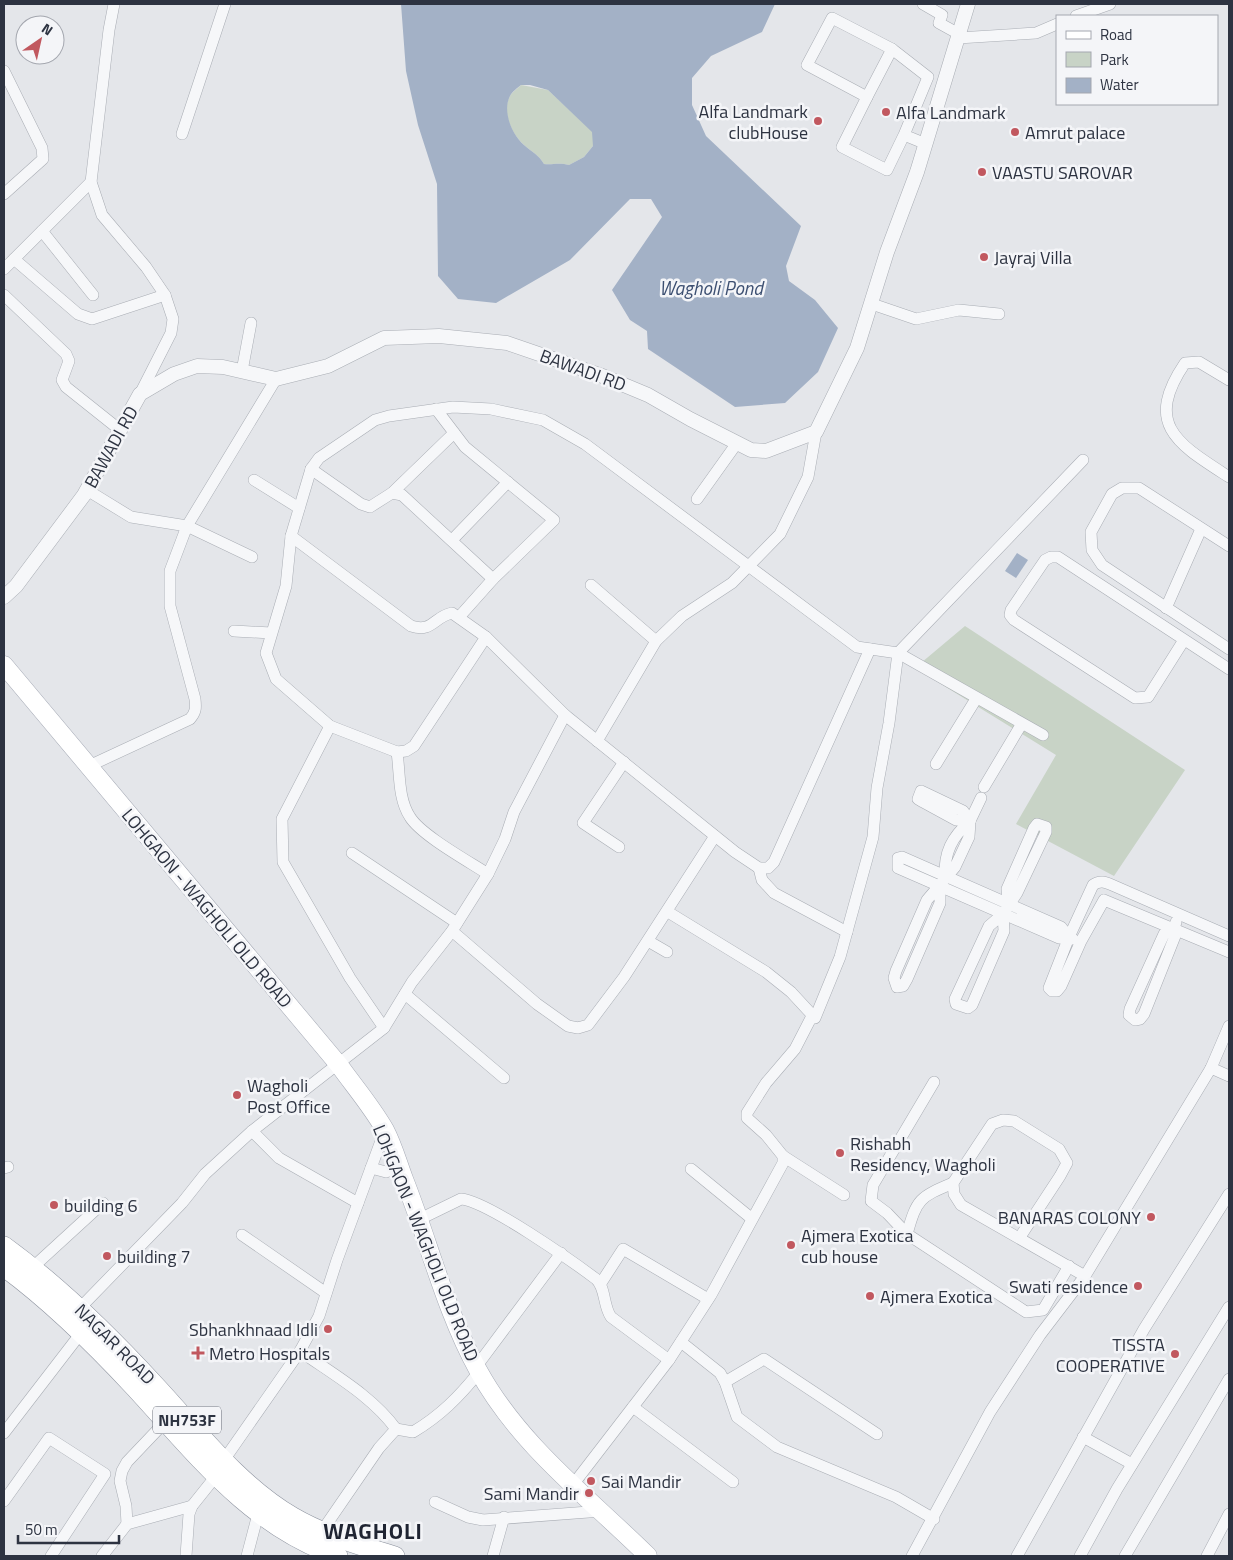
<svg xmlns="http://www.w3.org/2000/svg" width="1233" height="1560" font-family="'Titillium Web',sans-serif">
<rect width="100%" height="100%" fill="#e4e6ea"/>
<!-- green -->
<g fill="#c8d3c6">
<path d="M521 85 548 90 593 132V146L584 157 569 165C559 162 553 165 544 164 539 155 532 152 524 145 512 135 501 111 510 96 512 92 518 88 521 85Z"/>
<path d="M965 626 1185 770 1114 876 1016 824 1056 755 915 668Z"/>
</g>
<!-- water -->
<g fill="#a3b1c6" fill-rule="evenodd">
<path d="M401 4H775L762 32 711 56 692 78V105L706 136 801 226 786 266 789 281 815 300 838 328 818 372 785 403 735 407 648 349 647 331 630 320 612 290 662 217 651 199H630L570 260 496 303 458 299 438 276 437 184 418 125 406 71ZM521 85H530L548 90 592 132 593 146 584 157 569 165C559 162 553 165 544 164 539 155 532 152 524 145 512 135 502 111 510 96 512 92 517 88 521 85Z"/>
<path d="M1017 553 1028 560 1016 578 1005 571Z"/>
</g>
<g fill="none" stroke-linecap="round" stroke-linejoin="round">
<!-- minor casing -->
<g stroke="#a9adb4" stroke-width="12">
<g id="minor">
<path d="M114 4 109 30 91 182 102 215 146 267 165 295 173 319 171 333 140 394"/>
<path d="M923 4 942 15 939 23 959 34"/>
<path d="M1076 16 1110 4"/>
<path d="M958 38 1036 33 1057 24"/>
<path d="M4 71 42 148 43 159 4 194"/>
<path d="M867 97 892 49"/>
<path d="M182 134 225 4"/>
<path d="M904 135 887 170 842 147 867 97 807 65 832 18 892 49 928 77 904 135 926 144"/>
<path d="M42 231 93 295"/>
<path d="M14 259 78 314 92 319 165 295"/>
<path d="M4 269 91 182"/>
<path d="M4 295 66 354 69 361 62 380 66 387 120 430"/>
<path d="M872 304 916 319 959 310 999 314"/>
<path d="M242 371 251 323"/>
<path d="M1229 380 1199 362 1185 363C1143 425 1178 444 1229 477"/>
<path d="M311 469 361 504 370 507 392 493 402 495 493 579 554 520 465 447 436 409"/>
<path d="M254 480 299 508"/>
<path d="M87 490 131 517 187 526 252 557"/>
<path d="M392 493 454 433"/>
<path d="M697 499 737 443"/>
<path d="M291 536 411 626C433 633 433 617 452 613L486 637"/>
<path d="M452 540 508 482"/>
<path d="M1229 546 1139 488H1122L1112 494 1091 532 1092 550 1102 565 1229 649"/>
<path d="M591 585 656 641"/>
<path d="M1166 608 1201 529"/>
<path d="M460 616 493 579"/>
<path d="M234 631 271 633"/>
<path d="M1184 640 1148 697 1135 698 1014 620 1010 615 1011 610 1045 560 1051 557H1058L1229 669"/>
<path d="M565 715 514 812 505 839 488 874 452 931 412 982 384 1028 350 978 283 862 282 819 330 726 276 679 266 653 286 586 291 536 311 469 319 458 375 420 389 416 453 407 491 409 543 420 585 444 857 647 898 653 1043 735"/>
<path d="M330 726 397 752 406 751 414 746 486 637 565 715 735 852 759 868H768L774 862 870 649"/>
<path d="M597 741 656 641 682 616 732 583 780 534 808 477 816 432"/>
<path d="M397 752C400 773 398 799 410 817 421 835 468 861 488 874"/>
<path d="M936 764 976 699"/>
<path d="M89 766 190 719C196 712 196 708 195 699L170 606V571L187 526 276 379"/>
<path d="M984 787 1021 725"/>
<path d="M921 791 963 811 970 821 956 820 923 802 918 799Z"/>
<path d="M970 821 981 798"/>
<path d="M619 847 583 823 624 762"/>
<path d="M352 853 457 923"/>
<path d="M759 868 762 880 774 893 847 932"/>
<path d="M940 887V903L907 979 903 986 897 987 894 978 896 971 927 900 955 867 969 837 970 821C952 837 944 852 945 877"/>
<path d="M668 912 766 972 791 992 815 1018 840 957 873 837 877 788 889 723 898 653 1083 460"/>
<path d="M1003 914 989 926 955 999 956 1004 968 1008 972 1005 1004 931 1003 914 1017 893 1046 832V827L1037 824 1034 828 1007 889 1008 904"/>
<path d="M1174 928 1164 934 1130 1009 1129 1015 1135 1020 1140 1019 1144 1014 1175 936 1174 928 1176 922"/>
<path d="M452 931 537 1004 568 1026 578 1028 588 1025 624 977 715 836"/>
<path d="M1229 936 1112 885C1105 882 1100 880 1093 885L1069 937 1049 988 1052 991H1057L1061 986 1081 941 1104 900 1229 952"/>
<path d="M1069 937 1061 927 902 857 898 858V868L1059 938 1073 939"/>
<path d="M648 941 667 952"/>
<path d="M405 994 504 1078"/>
<path d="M1211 1068 1229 1076"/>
<path d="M252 1131 279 1158 358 1203"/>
<path d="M783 1156 844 1195"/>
<path d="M4 1168 8 1167"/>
<path d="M371 1168 386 1172 399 1166"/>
<path d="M691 1169 751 1218"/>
<path d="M953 1183C920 1197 917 1198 907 1234L1026 1312 1043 1310 1069 1266"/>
<path d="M420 1219 461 1199C487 1201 572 1261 596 1279 606 1288 603 1306 611 1317L669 1360"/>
<path d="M907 1234 887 1213 871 1201 873 1185 934 1082"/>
<path d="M242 1235 326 1293"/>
<path d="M1020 1237 1060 1176 1067 1163 1059 1149 1014 1121 1003 1120 992 1124 953 1183 954 1194 961 1205 1085 1276"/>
<path d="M32 1268 103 1203"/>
<path d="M601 1283 623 1249 708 1299"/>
<path d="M80 1308 182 1203 205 1174 252 1131 384 1028"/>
<path d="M681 1342 720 1373 725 1382 737 1417 777 1447 896 1497 934 1519"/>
<path d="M300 1351C334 1375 372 1396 396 1429L379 1448 322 1531"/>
<path d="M476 1367 561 1253"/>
<path d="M725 1382 764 1359 877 1434"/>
<path d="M633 1407 733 1482"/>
<path d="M396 1429 413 1432C440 1416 459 1397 479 1372"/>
<path d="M4 1433 81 1333"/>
<path d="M1083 1437 1132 1464"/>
<path d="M224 1460 300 1351 319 1316 337 1260 385 1130"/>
<path d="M572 1486 669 1360 711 1295 783 1163V1156L766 1135 747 1118V1113L766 1083 795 1049 812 1016"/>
<path d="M4 1501 49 1438 105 1474 51 1556"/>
<path d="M435 1502 468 1517 483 1520 602 1511"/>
<path d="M127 1524 126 1506 120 1481 122 1471 127 1462 165 1422"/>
<path d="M102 1556 127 1524 192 1506"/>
<path d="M186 1556 189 1514 192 1506 216 1476"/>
<path d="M247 1556 258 1514"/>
<path d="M493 1556 504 1517"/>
<path d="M912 1556 990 1412 1040 1335 1085 1276 1211 1068 1229 1026"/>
<path d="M1017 1556 1144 1329 1229 1194"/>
<path d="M1080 1556 1117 1489 1229 1307"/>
<path d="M1125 1556 1229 1379"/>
<path d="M1207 1556 1229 1514"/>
</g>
</g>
<!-- tertiary casing -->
<g stroke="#a9adb4" stroke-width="15">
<path id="tertiary" d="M4 597 16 586 84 495 140 394 174 374 197 366 223 367 276 379 328 366 384 338 439 336 507 343 600 375 648 395 690 419 751 450 766 451 816 432 857 348 887 252 917 172 968 4"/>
</g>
<!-- primary casing -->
<g stroke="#a5aab5" stroke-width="19">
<path id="primary" d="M4 665 339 1065C354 1086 372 1107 385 1130 393 1145 398 1163 404 1179 429 1242 445 1310 478 1370 519 1445 587 1496 648 1556"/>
</g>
<!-- trunk casing -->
<g stroke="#8d939f" stroke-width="20">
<g id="trunk">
<path d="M4 1246C59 1286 108 1334 154 1384 197 1430 238 1485 293 1517 324 1535 361 1546 395 1556"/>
<path d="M4 1267C52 1302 95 1345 135 1388 195 1453 251 1527 338 1556"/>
</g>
</g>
<!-- minor -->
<use href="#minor" stroke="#f6f7f9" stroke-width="11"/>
<!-- tertiary -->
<use href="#tertiary" stroke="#f6f7f9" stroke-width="14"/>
<!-- primary -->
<use href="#primary" stroke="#fff" stroke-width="18"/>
<!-- trunk -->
<use href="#trunk" stroke="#fff" stroke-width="19"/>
</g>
<!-- markers -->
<g fill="#c1585f" stroke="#f4f5f8" stroke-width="2">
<circle cx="886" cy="112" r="5"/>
<circle cx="818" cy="121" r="5"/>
<circle cx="1015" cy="132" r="5"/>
<circle cx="982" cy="172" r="5"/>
<circle cx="984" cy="257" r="5"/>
<circle cx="237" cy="1095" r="5"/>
<circle cx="840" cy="1153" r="5"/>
<circle cx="54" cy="1205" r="5"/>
<circle cx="1151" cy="1217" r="5"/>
<circle cx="791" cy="1245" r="5"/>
<circle cx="107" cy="1256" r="5"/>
<circle cx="1138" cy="1286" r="5"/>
<circle cx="870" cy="1296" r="5"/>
<circle cx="328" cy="1329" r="5"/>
<path d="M195.5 1345.5h5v5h5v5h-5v5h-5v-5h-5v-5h5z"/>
<circle cx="1175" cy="1354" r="5"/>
<circle cx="591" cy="1481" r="5"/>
<circle cx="589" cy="1493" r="5"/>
</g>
<g text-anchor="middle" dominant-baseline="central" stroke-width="5" stroke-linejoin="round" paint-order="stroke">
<!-- shield labels -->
<rect fill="#f4f5f8" stroke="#696d78" stroke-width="1" x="153" y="1406.5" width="68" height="27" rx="4"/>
<g font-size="16" font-weight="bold" fill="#2d3341">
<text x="187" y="1420">NH753F</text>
</g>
<!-- poi labels -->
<g font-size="18" fill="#2d3341" stroke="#f4f5f8" text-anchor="start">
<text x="808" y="111" text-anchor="end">Alfa Landmark<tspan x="808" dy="21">clubHouse</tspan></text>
<text x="896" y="112">Alfa Landmark</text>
<text x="1025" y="132">Amrut palace</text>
<text x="992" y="172">VAASTU SAROVAR</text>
<text x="994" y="257">Jayraj Villa</text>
<text x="247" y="1085">Wagholi<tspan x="247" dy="21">Post Office</tspan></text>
<text x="850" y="1143">Rishabh<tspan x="850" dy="21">Residency, Wagholi</tspan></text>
<text x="64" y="1205">building 6</text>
<text x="1141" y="1217" text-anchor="end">BANARAS COLONY</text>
<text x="801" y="1235">Ajmera Exotica<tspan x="801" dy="21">cub house</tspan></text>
<text x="117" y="1256">building 7</text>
<text x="1128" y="1286" text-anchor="end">Swati residence</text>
<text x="880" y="1296">Ajmera Exotica</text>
<text x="318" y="1329" text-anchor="end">Sbhankhnaad Idli</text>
<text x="1165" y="1344" text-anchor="end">TISSTA<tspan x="1165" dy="21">COOPERATIVE</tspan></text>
<text x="209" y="1353">Metro Hospitals</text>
<text x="601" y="1481">Sai Mandir</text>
<text x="579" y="1493" text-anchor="end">Sami Mandir</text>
</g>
<!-- street labels -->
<g font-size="18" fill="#2d3341" stroke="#f4f5f8">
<text transform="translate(583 370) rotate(20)">BAWADI RD</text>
<text transform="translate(111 447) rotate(-61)">BAWADI RD</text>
<text transform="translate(207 908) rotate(50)">LOHGAON - WAGHOLI OLD ROAD</text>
<text transform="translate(426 1243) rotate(68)">LOHGAON - WAGHOLI OLD ROAD</text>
<text transform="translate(115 1344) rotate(45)">NAGAR ROAD</text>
</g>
<!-- water labels -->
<g font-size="19" font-style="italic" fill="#3c4f71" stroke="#f4f5f8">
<text x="711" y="287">Wagholi Pond</text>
</g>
<!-- district labels -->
<g font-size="22" font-weight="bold" letter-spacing="1" fill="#1f2432" stroke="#f4f5f8">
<text x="373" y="1531">WAGHOLI</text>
</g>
</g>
<!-- border -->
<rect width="1233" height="1560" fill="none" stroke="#2d3341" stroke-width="10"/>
<!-- legend -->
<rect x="1056" y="15" width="162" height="90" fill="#f4f5f8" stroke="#a4a7af"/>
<rect x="1066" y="31" width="25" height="8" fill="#ffffff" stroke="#a4a7af"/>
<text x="1100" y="40" font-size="15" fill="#2d3341">Road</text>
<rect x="1066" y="52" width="25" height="15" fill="#c8d3c6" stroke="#a4a7af"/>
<text x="1100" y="65" font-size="15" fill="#2d3341">Park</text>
<rect x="1066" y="78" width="25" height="15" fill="#a3b1c6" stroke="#a4a7af"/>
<text x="1100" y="90" font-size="15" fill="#2d3341">Water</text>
<!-- north arrow -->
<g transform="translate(40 40) rotate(34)"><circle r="24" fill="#f4f5f8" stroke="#a4a7af"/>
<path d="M0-4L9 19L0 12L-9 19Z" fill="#c1585f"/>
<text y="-8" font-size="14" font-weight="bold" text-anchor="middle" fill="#2d3341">N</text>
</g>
<!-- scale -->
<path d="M18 1535v8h101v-8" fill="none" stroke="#2d3341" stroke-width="2.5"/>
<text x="25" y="1535" font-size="15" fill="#2d3341" stroke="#f4f5f8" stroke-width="4" paint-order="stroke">50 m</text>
</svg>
